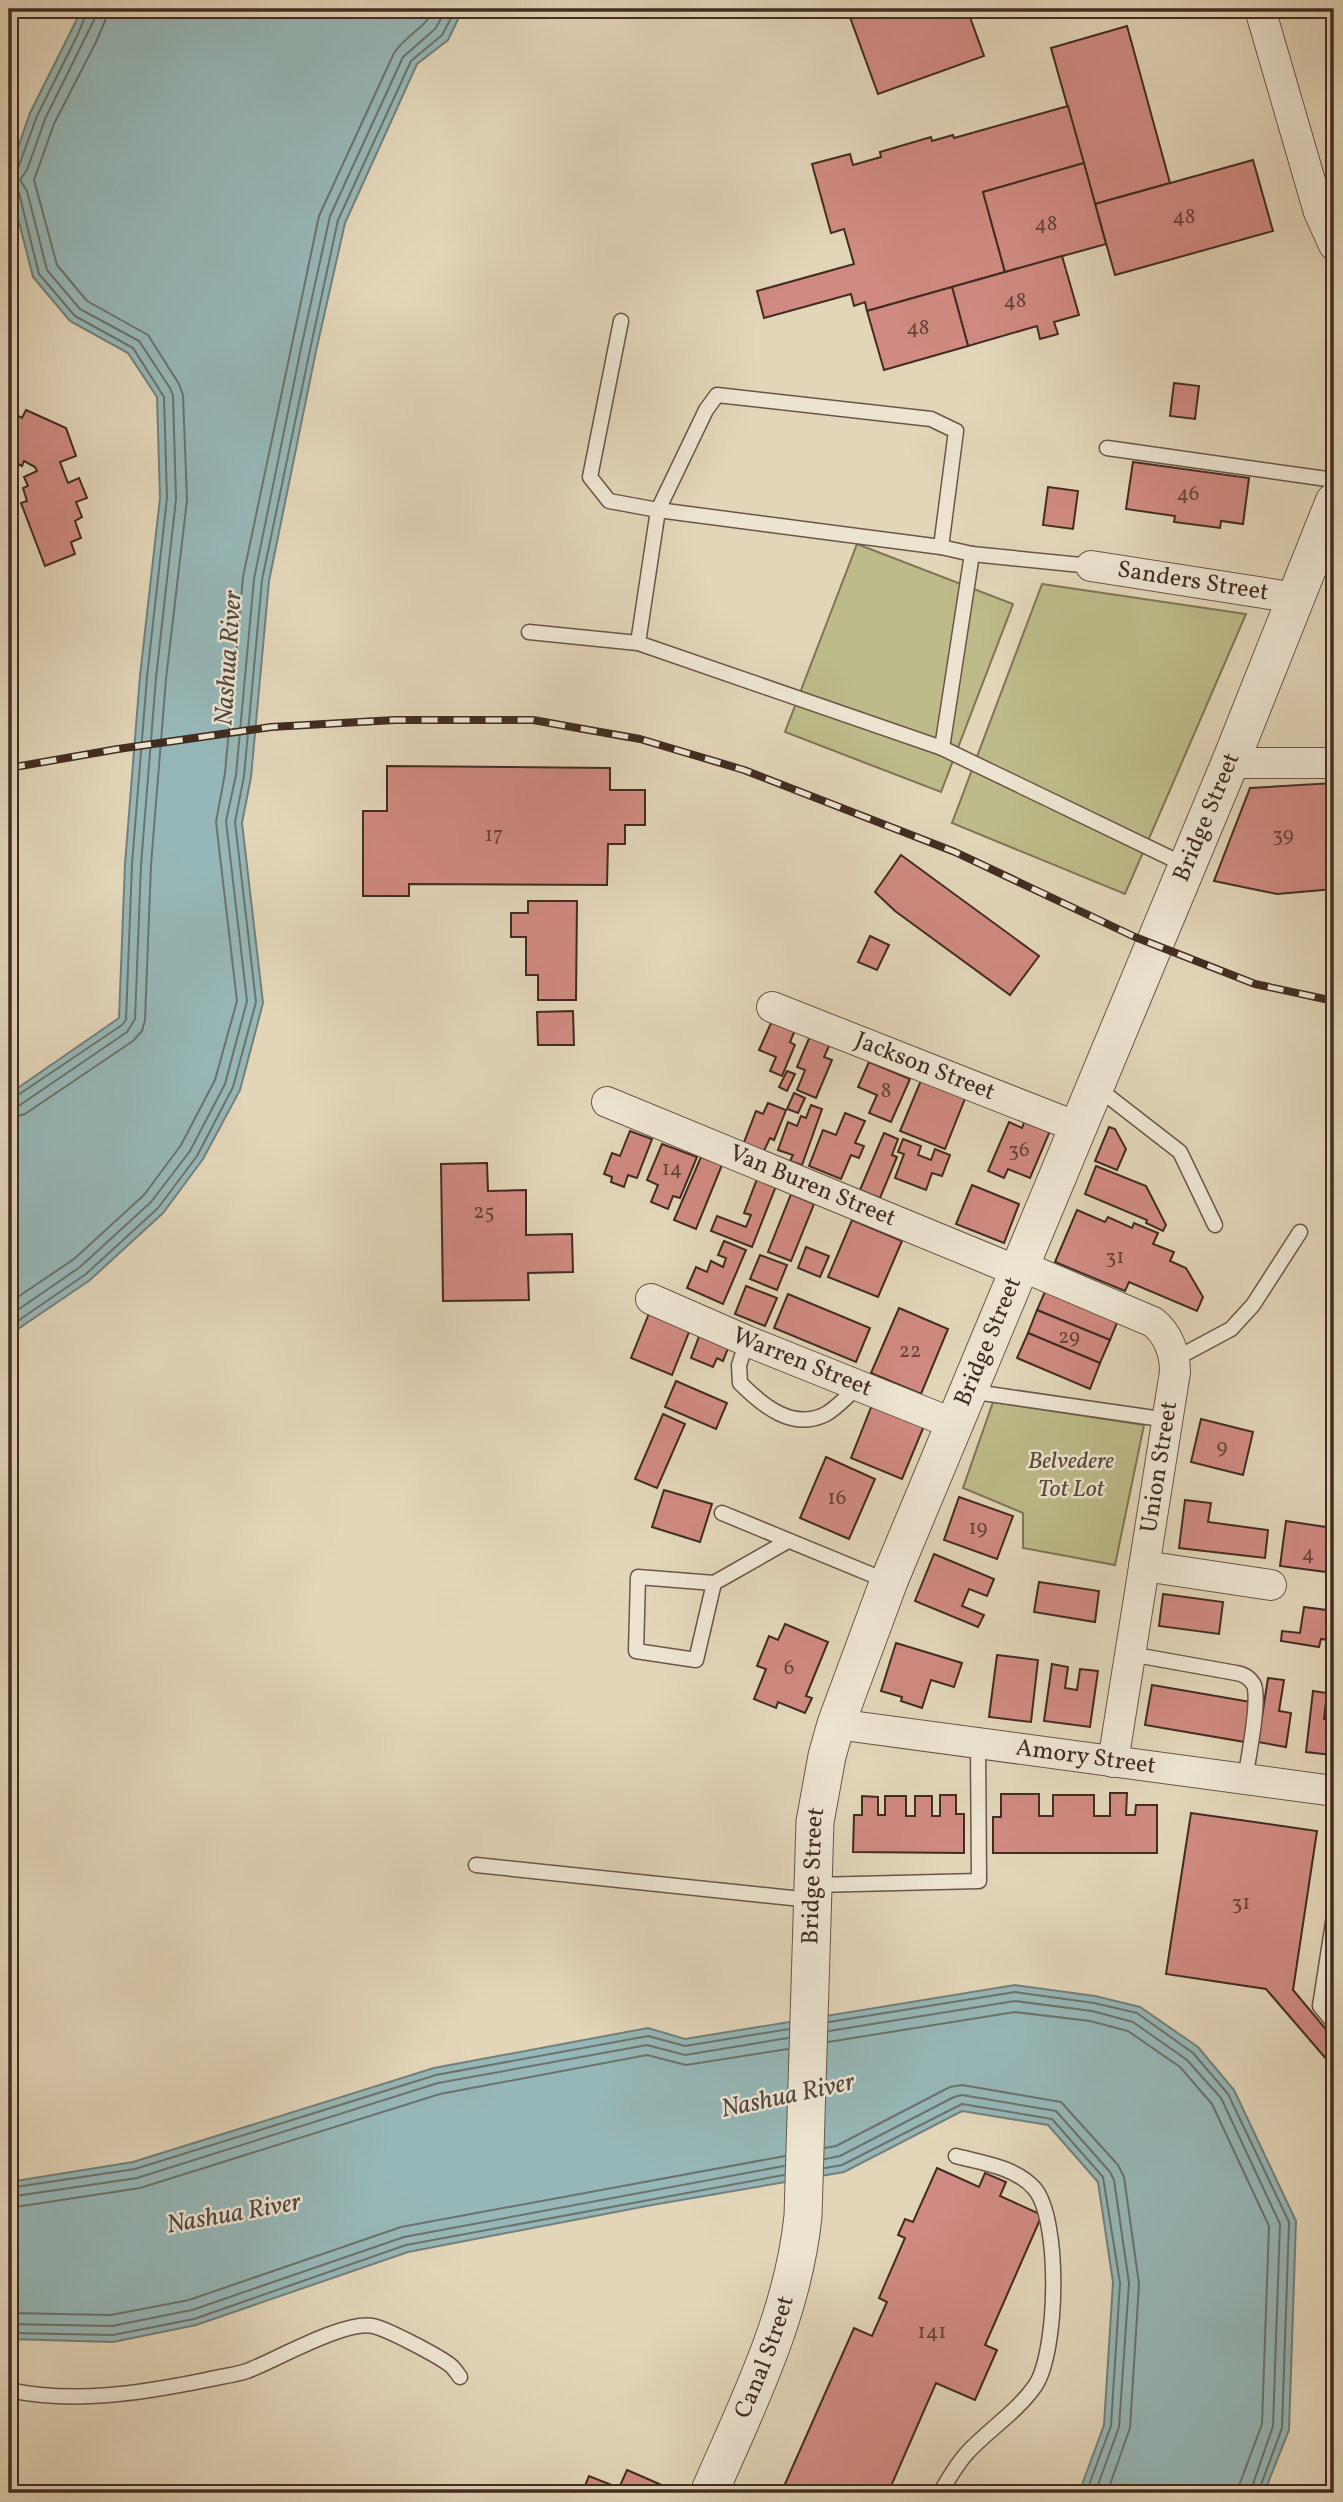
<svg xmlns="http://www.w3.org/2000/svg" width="1343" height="2502" font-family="Vollkorn,serif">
<rect width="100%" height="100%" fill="#e2d5b8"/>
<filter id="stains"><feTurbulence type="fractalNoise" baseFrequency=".00286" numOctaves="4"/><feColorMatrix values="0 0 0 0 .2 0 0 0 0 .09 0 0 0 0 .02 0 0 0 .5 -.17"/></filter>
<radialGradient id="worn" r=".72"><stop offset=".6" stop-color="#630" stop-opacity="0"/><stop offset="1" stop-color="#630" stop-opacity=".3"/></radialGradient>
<!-- green -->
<g fill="#bcbb89" stroke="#7f7455" stroke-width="2">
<path d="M857 544 1013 604 941 792 785 732Z"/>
<path d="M1042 584 1246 614 1125 894 952 823Z"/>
<path d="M993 1402 1144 1425 1115 1565 1023 1548V1513L963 1488Z"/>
</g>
<!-- water -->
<g fill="#96b7b7" stroke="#747f7b" stroke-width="2">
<path d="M82 9H463L448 40 417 64 345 223 316 351 269 581 251 777 242 823 263 1003 240 1090 203 1159 163 1213 90 1280 9 1335V1094L119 1018 125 864 140 676 160 498 157 397 128 353 70 321 33 277 9 183V174L30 113Z"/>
<path d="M1015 1985 1095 1996 1140 2007 1198 2047 1234 2090 1296 2221 1289 2430 1264 2493H1079L1104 2425 1113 2282 1098 2182 1048 2125 962 2111 844 2172 652 2205 408 2252 196 2325 113 2342 9 2339V2182L133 2162 434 2068 648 2028 685 2039Z"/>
</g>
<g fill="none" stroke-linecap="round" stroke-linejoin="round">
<!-- shore -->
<g stroke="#6c726c" stroke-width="2">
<path d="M9 172 18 168 37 116 78 34 88 9"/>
<path d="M9 187 15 189 19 193 39 274 75 316 133 348 164 397 167 498 147 677 132 864 126 1020 122 1025 15 1097 9 1099"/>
<path d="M9 1108 20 1105 127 1032 135 1019 141 865 156 678 176 499 173 396 170 388 139 341 80 309 47 270 27 191 20 180 27 170 45 119 95 18 97 9"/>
<path d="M9 1118 25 1114 133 1041 142 1031 145 1020 151 865 166 679 187 500 183 395 179 384 148 335 87 301 57 265 34 180 54 124 96 42 105 21 107 9"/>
<path d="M9 1303 74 1259 144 1195 181 1145 215 1080 237 1001 216 822 225 773 243 577 319 216 394 53C406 35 424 29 435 9"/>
<path d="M9 1316 80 1267 151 1202 190 1151 225 1084 247 1001 226 821 236 775 254 579 301 348 330 216 403 57 435 29 447 9"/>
<path d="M9 1327 86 1274 158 1208 197 1156 233 1087 256 1002 235 822 244 776 262 580 310 350 338 220 411 61 442 35 456 9"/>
<path d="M829 2022 1015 1992 1094 2003 1137 2013 1193 2053 1228 2094 1289 2222 1282 2428 1258 2493"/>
<path d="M829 2031 1015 2001 1092 2011 1133 2022 1187 2060 1221 2098 1280 2224 1273 2426 1250 2493"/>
<path d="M828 2042 1015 2012 1090 2021 1128 2031 1180 2067 1212 2104 1269 2226 1262 2424 1240 2483 1239 2493"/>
<path d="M825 2148 836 2146 950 2087 962 2085 1061 2102 1118 2165 1124 2177 1139 2284 1130 2428 1107 2493"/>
<path d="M825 2159 840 2156 954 2097 962 2095 1056 2111 1110 2172 1114 2180 1129 2283 1119 2427 1095 2493"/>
<path d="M825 2168 842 2165 962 2104 1052 2119 1103 2177 1120 2283 1111 2426 1086 2493"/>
<path d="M9 2188 135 2169 436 2075 648 2036 685 2046 789 2029"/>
<path d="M9 2197 137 2178 438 2083 647 2045 685 2055 788 2038"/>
<path d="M9 2208 140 2188 440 2094 647 2055 686 2065 788 2049"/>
<path d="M9 2313 111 2315 189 2300 401 2227 785 2156"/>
<path d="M9 2324 112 2326 192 2310 404 2237 784 2166"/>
<path d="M9 2333 113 2335 194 2319 406 2245 784 2175"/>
</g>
</g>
<!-- building -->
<g fill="#d08a81" stroke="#422c21" stroke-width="2">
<path d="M847 9H967L984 56 878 94Z"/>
<path d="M1127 26 1170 183 1095 204 1051 48Z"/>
<path d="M1068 106 1084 163 983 192 1005 272 867 311 865 302 854 306 851 294 764 318 757 291 854 264 844 229 831 233 812 164 850 154 853 165 881 157 880 152 931 137 932 141 953 135 954 138Z"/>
<path d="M1253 160 1273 231 1115 275 1095 204Z"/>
<path d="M1084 163 1106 244 1005 272 983 192Z"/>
<path d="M1062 256 1079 315 1054 322 1058 334 1040 339 1037 326 968 346 952 287Z"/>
<path d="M952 287 968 346 884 370 867 311Z"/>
<path d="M1174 383 1199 386 1195 419 1170 416Z"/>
<path d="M26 410 66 428 76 456 60 462 68 483 79 478 87 498 76 502 82 517 75 521 81 538 71 542 75 554 45 566 21 503 27 501 23 488 28 486 24 477 37 471 35 467 24 461 22 466 10 460 17 447 10 444 9 446V411L22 418Z"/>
<path d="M1133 462 1249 478 1243 524 1221 521 1220 528 1174 522 1175 516 1126 509Z"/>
<path d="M1048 487 1078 491 1073 529 1043 525Z"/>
<path d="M387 766 610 768V790H645V825H625V844H608L607 885 409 884V896H363V811H387Z"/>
<path d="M1334 783V889L1277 894 1214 881 1250 788Z"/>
<path d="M901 855 1039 956 1010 995 895 911 875 892Z"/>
<path d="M528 901H577L576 1000H538V975H526V937H511V913H528Z"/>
<path d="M870 936 889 945 877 970 858 962Z"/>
<path d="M573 1011 574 1045H538L537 1012Z"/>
<path d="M772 1021 795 1030 790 1042 795 1045 782 1076 770 1071 776 1057 759 1050Z"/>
<path d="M810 1036 830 1044 824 1057 832 1060 816 1098 797 1090 805 1070 797 1067Z"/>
<path d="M869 1062 910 1079 891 1122 869 1113 877 1095 858 1087Z"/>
<path d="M787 1071 795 1074 787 1091 779 1087Z"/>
<path d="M922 1078 966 1096 945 1149 900 1131Z"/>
<path d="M794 1093 805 1098 798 1113 787 1109Z"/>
<path d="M768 1103 786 1110 774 1140 770 1138 763 1153 743 1145 756 1111 763 1114Z"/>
<path d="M811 1105 822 1109 802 1165 790 1161 793 1155 778 1150 788 1122 797 1126 801 1116 806 1118Z"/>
<path d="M845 1113 865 1121 855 1143 864 1146 859 1158 851 1155 841 1179 809 1166 823 1130 836 1135Z"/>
<path d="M1025 1120 1050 1131 1030 1178 1008 1169 1004 1178 988 1171 1009 1122 1022 1128Z"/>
<path d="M1109 1127 1115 1129 1126 1149 1117 1170 1095 1161Z"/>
<path d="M630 1131 652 1139 637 1178 628 1175 624 1187 611 1182 612 1177 604 1174 612 1153 620 1156Z"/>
<path d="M884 1133 898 1139 892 1155 897 1157 880 1198 860 1190Z"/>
<path d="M903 1139 921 1146 918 1155 931 1160 935 1149 950 1155 942 1176 932 1173 926 1190 895 1178 904 1154 898 1152Z"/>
<path d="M662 1144 697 1157 680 1198 673 1196 668 1209 651 1202 658 1185 647 1180Z"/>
<path d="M701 1157 722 1165 696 1229 674 1220Z"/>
<path d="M487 1163 488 1191 526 1190V1235L572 1234 573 1272 528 1273 529 1300 443 1301 441 1164Z"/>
<path d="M1096 1166 1146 1186 1166 1225 1163 1231 1146 1223 1147 1220 1085 1194Z"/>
<path d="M757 1179 776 1186 752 1247 711 1231 717 1216 746 1227 751 1215 744 1213Z"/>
<path d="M972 1185 1019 1204 1004 1243 956 1224Z"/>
<path d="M791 1194 814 1204 791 1261 768 1252Z"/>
<path d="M1077 1210 1105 1222 1108 1217 1132 1228 1134 1223 1158 1233 1153 1244 1174 1252 1170 1261 1186 1268 1203 1297 1197 1311 1129 1282 1125 1291 1055 1262Z"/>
<path d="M852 1220 902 1241 878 1297 828 1277Z"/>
<path d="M724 1241 746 1250 723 1304 687 1288 696 1267 707 1272 711 1261 723 1267 726 1258 718 1255Z"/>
<path d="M806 1247 829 1256 820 1277 798 1268Z"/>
<path d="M760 1255 787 1265 777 1290 750 1279Z"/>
<path d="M746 1286 777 1298 765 1326 735 1314Z"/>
<path d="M1047 1287 1119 1318 1110 1340 1037 1310Z"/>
<path d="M788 1294 870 1328 856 1362 774 1328Z"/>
<path d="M899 1308 948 1329 921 1394 871 1373Z"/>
<path d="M1037 1310 1110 1340 1100 1363 1028 1333Z"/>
<path d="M650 1311 691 1327 672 1375 631 1358Z"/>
<path d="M701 1331 730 1343 723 1361 717 1358 713 1367 691 1358Z"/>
<path d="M1028 1333 1100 1363 1090 1389 1017 1358Z"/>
<path d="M676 1381 727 1403 716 1429 665 1407Z"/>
<path d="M872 1405 924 1426 902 1479 851 1458Z"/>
<path d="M663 1414 685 1424 657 1488 635 1479Z"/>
<path d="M1201 1419 1253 1432 1243 1475 1191 1462Z"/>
<path d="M826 1457 875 1479 849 1539 800 1518Z"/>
<path d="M664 1490 712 1504 700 1542 652 1527Z"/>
<path d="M959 1497 1013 1516 997 1559 944 1540Z"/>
<path d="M1185 1500 1211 1503 1208 1522 1268 1530 1265 1558 1179 1548Z"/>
<path d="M1286 1521 1326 1527 1334 1542V1573L1280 1566Z"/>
<path d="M934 1554 994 1579 987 1596 969 1589 962 1606 984 1615 978 1627 915 1601Z"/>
<path d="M1039 1582 1099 1591 1095 1622 1034 1612Z"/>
<path d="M1163 1594 1223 1602 1219 1634 1159 1626Z"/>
<path d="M1304 1607 1334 1611V1641L1321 1639 1319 1647 1281 1641 1282 1631 1300 1633Z"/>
<path d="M785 1624 828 1642 806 1696 812 1698 805 1713 778 1702 776 1708 754 1699 766 1669 757 1666 769 1636 778 1640Z"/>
<path d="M896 1643 962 1663 954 1687 931 1680 922 1708 901 1701 902 1697 881 1691Z"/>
<path d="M997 1655 1038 1660 1031 1722 989 1717Z"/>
<path d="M1052 1664 1068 1667 1065 1688 1077 1690 1080 1669 1098 1671 1090 1727 1044 1721Z"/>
<path d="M1268 1678 1284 1680 1279 1711 1291 1713 1286 1747 1258 1742Z"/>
<path d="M1152 1685 1251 1702 1245 1742 1145 1725Z"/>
<path d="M1313 1691 1327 1693 1324 1719 1334 1721 1332 1755 1306 1752Z"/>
<path d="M1110 1793H1127L1126 1815H1135L1136 1805H1157V1853H993V1817H1001V1794H1039V1816H1053V1795H1094V1816H1110Z"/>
<path d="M940 1795H956V1814H964V1853L853 1852 854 1815H862V1796L878 1797V1815H885V1796H906V1816H915V1796H932V1816H940Z"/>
<path d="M1191 1813 1317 1831 1293 1990 1334 2039V2068L1266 1989 1166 1974Z"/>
<path d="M937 2168 979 2187 985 2173 1006 2182 1000 2196 1042 2215 985 2345 997 2350 975 2400 936 2383 888 2493H781L854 2328 872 2336 887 2302 879 2298 905 2238 898 2235 905 2219 913 2222Z"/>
<path d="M627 2470 671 2489 669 2493H582L589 2476 619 2488Z"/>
<path d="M960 2486 978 2493H957Z"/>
</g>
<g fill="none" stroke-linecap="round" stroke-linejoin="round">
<!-- service casing -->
<g stroke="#6a5647" stroke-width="17">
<g id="service">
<path d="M621 321 590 477 609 501 658 510 941 547 972 554 1091 566"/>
<path d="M1107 448 1334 480"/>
<path d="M941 547 956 431 931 419 717 395 706 410 658 510 638 643 942 748 972 554"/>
<path d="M529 632 638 643"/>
<path d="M942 748 1187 866"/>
<path d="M1095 1086 1180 1152 1215 1225"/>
<path d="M747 1341 739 1365 740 1383C763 1406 793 1431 826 1414 838 1407 849 1394 860 1385"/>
<path d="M1175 1359 1231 1329 1253 1305 1300 1232"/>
<path d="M968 1391 1168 1420"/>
<path d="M722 1513 887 1581"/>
<path d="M638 1577 714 1583 696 1660 636 1651Z"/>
<path d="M714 1583 788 1541"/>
<path d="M1130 1654 1236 1673C1244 1674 1250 1678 1254 1685 1260 1701 1248 1760 1245 1779"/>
<path d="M476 1865 811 1900"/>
<path d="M814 1885 979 1881 978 1744"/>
<path d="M1334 1916 1320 2006 1334 2023"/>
<path d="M9 2390C73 2404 142 2393 206 2380 219 2377 234 2375 247 2371 276 2360 345 2320 373 2326 387 2329 437 2355 450 2365 454 2368 457 2373 460 2377"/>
<path d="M940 2493C948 2480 956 2465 967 2453 989 2429 1016 2413 1035 2386 1058 2353 1061 2218 1034 2188 1015 2167 983 2163 956 2156"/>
</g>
</g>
<!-- minor casing -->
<g stroke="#6a5647" stroke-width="32">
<g id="minor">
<path d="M1260 9 1319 212 1334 245"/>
<path id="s1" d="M1091 566 1296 598"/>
<path d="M1230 763H1334"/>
<path id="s2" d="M772 1007 1077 1127"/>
<path id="s3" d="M607 1102 1017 1271"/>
<path d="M1019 1265 1153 1322C1168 1334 1175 1353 1175 1372L1113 1762"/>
<path id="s4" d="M651 1299 747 1341 954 1424"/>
<path d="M1144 1566 1271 1585"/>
<path id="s5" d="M836 1724 1334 1791"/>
</g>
</g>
<!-- tertiary casing -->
<g stroke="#6a5647" stroke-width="39">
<g id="tertiary">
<path id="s6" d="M709 2493C748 2403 793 2315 803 2216L815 1822 827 1756 836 1724 889 1581 1230 763 1334 502"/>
</g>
</g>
<!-- service -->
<use href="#service" stroke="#ece4d1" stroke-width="14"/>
<!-- minor -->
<use href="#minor" stroke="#ece4d1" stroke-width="30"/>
<!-- tertiary -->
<use href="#tertiary" stroke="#ece4d1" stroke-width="37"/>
<!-- rail casing -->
<g stroke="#422c21" stroke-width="8">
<path id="rail" d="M9 768 118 749 271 727 395 720H533L572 727 640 739 744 770 955 852 1135 937 1255 984 1334 1001"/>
</g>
<!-- rail -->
<use href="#rail" stroke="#ece4d1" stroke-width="5" stroke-dasharray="16" stroke-linecap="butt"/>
</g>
<g text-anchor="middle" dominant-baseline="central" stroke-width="5" stroke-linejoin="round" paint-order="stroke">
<!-- number labels -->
<g font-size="21" fill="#664439">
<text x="1184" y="217">48</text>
<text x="1046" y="224">48</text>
<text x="1015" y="301">48</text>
<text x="918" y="328">48</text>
<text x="1188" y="494">46</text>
<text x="494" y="835">17</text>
<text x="1283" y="835">39</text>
<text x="886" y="1091">8</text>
<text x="1019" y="1150">36</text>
<text x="672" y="1169">14</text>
<text x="484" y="1212">25</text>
<text x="1115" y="1257">31</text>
<text x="1069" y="1337">29</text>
<text x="910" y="1351">22</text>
<text x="1222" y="1447">9</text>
<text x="837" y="1498">16</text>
<text x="978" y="1528">19</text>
<text x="1308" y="1554">4</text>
<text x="789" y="1668">6</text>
<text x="1241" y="1903">31</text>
<text x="932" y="2332">141</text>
</g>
<!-- street labels -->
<g font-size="24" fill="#422c21" stroke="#ece4d1">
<text stroke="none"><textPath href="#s1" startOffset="103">Sanders Street</textPath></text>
<text stroke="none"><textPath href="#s6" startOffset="1768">Bridge Street</textPath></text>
<text stroke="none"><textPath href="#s2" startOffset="164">Jackson Street</textPath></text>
<text stroke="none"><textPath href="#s3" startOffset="222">Van Buren Street</textPath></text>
<text stroke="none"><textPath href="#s6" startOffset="1200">Bridge Street</textPath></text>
<text stroke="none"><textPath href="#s4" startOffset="164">Warren Street</textPath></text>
<text transform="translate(1160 1467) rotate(-81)">Union Street</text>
<text stroke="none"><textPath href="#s5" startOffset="252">Amory Street</textPath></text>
<text stroke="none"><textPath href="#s6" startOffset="634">Bridge Street</textPath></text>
<text stroke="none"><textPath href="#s6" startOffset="147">Canal Street</textPath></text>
</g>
<!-- park labels -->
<g font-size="24" font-style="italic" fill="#5a4936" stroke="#ece4d1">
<text x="1071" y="1462">Belvedere<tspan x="1071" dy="28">Tot Lot</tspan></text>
</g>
<!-- water labels -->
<g font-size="26" font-style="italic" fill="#53483f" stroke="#ece4d1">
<text transform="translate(229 658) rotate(-86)">Nashua River</text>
<text transform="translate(788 2096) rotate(-12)">Nashua River</text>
<text transform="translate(234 2214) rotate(-10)">Nashua River</text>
</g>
</g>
<!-- margin -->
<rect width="1343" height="2502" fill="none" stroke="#e2d5b8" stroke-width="35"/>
<rect x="10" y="10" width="1322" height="2481" fill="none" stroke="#422c21" stroke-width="3.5"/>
<rect x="18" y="18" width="1308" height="2467" fill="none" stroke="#422c21" stroke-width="2"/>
<rect width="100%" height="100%" filter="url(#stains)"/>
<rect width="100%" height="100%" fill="url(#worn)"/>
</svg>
